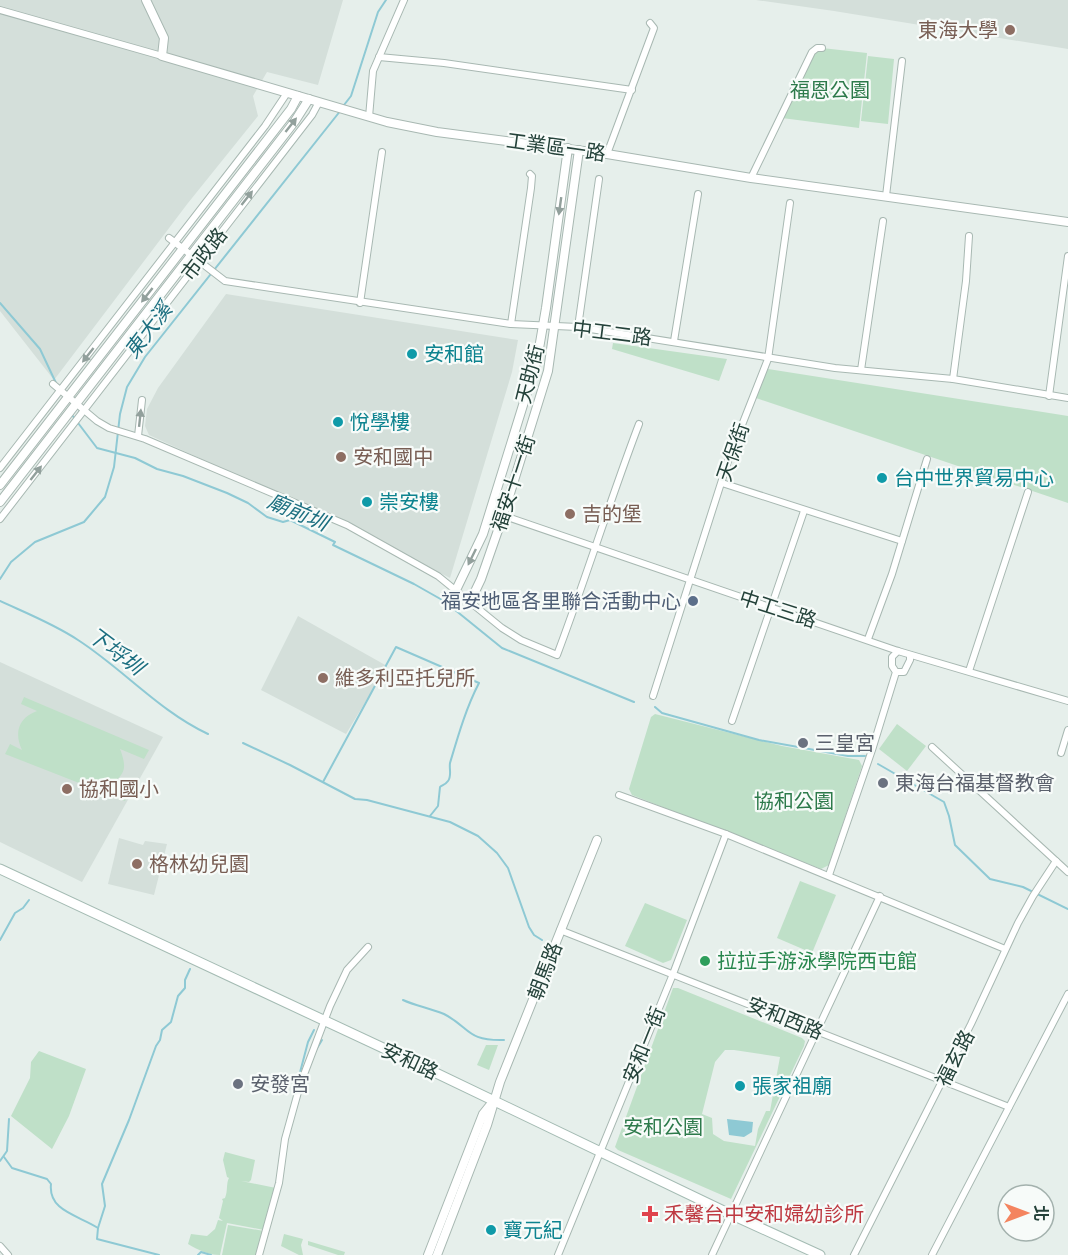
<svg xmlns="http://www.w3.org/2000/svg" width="1068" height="1255" font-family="Raleway,'Noto Sans TC',sans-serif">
<rect width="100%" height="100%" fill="#e6efeb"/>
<!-- built -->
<g fill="#d4dfda">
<path d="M0 0H343L318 85 267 72 253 96 258 116 188 203 54 380 0 311Z"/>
<path d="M756 0H1068V49L834 11Z"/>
<path d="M226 294 518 340 512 372 450 578 348 526 149 435 145 426 147 409 158 388Z"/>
<path d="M298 616 387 666 346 734 261 690Z"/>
<path d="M0 662 163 737 82 882 0 842Z"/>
<path d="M119 838 143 845 145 841 167 844 154 895 108 884Z"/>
</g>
<!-- green -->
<g fill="#bfe0c8" fill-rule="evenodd">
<path d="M822 48 867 53 859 128 782 118 812 52Z"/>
<path d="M868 56 894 59 888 124 861 121Z"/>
<path d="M613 343 727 359 719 381 612 349Z"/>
<path d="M768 369 1068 416V503L756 398 754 395 762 373Z"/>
<path d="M24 697 149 750 144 759 120 749C127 768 126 774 109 785L129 792 125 801 5 754 10 744 22 750C14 733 18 718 37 711L21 704Z"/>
<path d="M655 714 782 746 859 760 862 766 829 865 821 869 632 795 629 789 651 717Z"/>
<path d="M897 724 926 746 907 771 879 749Z"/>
<path d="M800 881 836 895 812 953 777 938Z"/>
<path d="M645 903 687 920 671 960 663 963 625 946Z"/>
<path d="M673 988H678L802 1038 805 1041 804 1046 731 1199 618 1150 615 1147ZM725 1050H734L780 1057 770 1111H766L758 1129 755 1146 724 1141 713 1134 712 1118 702 1114 715 1062Z"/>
<path d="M486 1045H498L489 1070 477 1065Z"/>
<path d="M39 1051 86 1069 69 1116 52 1149 11 1116 30 1078 31 1062Z"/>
<path d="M225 1152 255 1160 251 1180 249 1182 241 1181 276 1188 264 1230 227 1223 220 1255C208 1255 198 1250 188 1244L191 1234 207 1236 215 1229 218 1220 223 1221 219 1218 223 1201 222 1199 225 1198C228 1191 226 1183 229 1178L227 1177 223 1160Z"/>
<path d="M228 1225 264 1231 257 1255H222Z"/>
<path d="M284 1234 303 1239 301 1245 303 1255H299L281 1246Z"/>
<path d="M308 1241 345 1252 344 1255H338L308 1245Z"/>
</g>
<!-- water -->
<path fill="#8ec9d4" d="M727 1119 753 1122 752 1132 744 1137 729 1135Z"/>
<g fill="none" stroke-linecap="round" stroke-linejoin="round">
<!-- stream -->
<g stroke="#8ec9d4" stroke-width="2">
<path d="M344 105 351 96 378 12 386 0"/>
<path d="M0 303 40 349 56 383"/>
<path d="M72 415 97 448 135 458 157 469 183 476 227 493 248 503 267 517 283 522 290 520 335 542 333 545 414 584 444 601 502 648 634 702"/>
<path d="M0 579 11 562 35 542 84 522 105 497 114 467 120 414 127 387 145 357 341 110"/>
<path d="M0 601C26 613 54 624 78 640 123 669 159 711 208 734"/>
<path d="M655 707 662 713 759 740 848 756H865"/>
<path d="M243 743 290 765 355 799 367 800 450 822 478 836 497 853 508 868 529 927 534 935 542 940"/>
<path d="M878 764 944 802 949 816 955 845 990 879 1023 887 1068 909"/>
<path d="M323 782 396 647 479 683C466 708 458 736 450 763 449 769 452 776 448 781 446 784 443 785 440 787L438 806 430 816"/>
<path d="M0 940 15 913 23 908 29 900"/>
<path d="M403 1000C416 1006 430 1008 444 1014 471 1028 466 1041 504 1040"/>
<path d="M316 1050 322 1040"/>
<path d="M298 1080 308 1042 314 1030"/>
<path d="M303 1087 306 1078"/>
<path d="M4 1157 12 1168 47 1179 51 1184C48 1211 78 1215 98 1228L97 1239 159 1255"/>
<path d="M0 1161 7 1151 9 1119"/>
<path d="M98 1228 105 1206 102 1184 129 1120 156 1046 160 1040 162 1030 171 1022 178 996 185 988V980L190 969"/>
<path d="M198 1255 201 1252 211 1255"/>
</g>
<!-- minor casing -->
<g stroke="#a8b8b2" stroke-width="8">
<g id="minor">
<path d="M0 10 162 56"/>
<path d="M379 57 444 63 632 90"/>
<path d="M369 117 373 71 404 0"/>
<path d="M607 154 654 28 650 23"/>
<path d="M751 178 812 52 817 48H822"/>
<path d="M886 196 902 61"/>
<path d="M169 238 225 281 511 324 578 327 835 368 953 379 1068 398"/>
<path d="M360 303 382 152"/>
<path d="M511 324 531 188 532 176 530 174"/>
<path d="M578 327 599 179"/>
<path d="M674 341 698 194"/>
<path d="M861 370 883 221"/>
<path d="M953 379 966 281 969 236"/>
<path d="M53 384 97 421 109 428 145 439 347 525 438 576 502 628 521 640 557 655C586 578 610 500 639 424"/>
<path d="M1049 396 1068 256"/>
<path d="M138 436 142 400"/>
<path d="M0 468 265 126 287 93"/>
<path d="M722 483 902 541"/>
<path d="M490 511 898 651 1068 701"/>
<path d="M0 519 312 115 319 102"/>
<path d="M868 639 892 574 927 459"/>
<path d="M969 671 1028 492"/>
<path d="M896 672H904L910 660V655"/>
<path d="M653 696 729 458 768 359 790 203"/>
<path d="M732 721 804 511"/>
<path d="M932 747 1068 872"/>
<path d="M1061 753 1068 730"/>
<path d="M619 795 726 834 1005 949"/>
<path d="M829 875 872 750 896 672 892 666V657L898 651"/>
<path d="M560 930 1009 1107"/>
<path d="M0 1246 8 1255"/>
<path d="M259 1255 279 1183 285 1139 300 1085 330 1006 347 970 368 947"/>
<path d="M558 1255 673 974 726 834"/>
<path d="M712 1255 880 896"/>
<path d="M854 1255 971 1024 1018 923 1033 896 1056 861"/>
<path d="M932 1255 1068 994"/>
</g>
</g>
<!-- tertiary casing -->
<g stroke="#a8b8b2" stroke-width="10">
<g id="tertiary">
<path d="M146 0 164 38 162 56 387 122 437 132 607 154 751 178 1068 222"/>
<path d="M0 485 291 109 298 96"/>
<path d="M0 502 295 121 309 99"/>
<path d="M456 590 483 534 537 360 546 308 568 148"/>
<path d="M470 602 481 579 503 516 548 371 579 150"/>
<path d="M428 1255 483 1114 491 1104"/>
<path d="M437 1255 487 1125 500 1082 597 840"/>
</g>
</g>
<!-- secondary casing -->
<g stroke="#a4bbb3" stroke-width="11">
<path id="secondary" d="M0 869 411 1061 730 1214 820 1255"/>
</g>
<!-- minor -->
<use href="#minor" stroke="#fff" stroke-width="6"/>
<!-- tertiary -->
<use href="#tertiary" stroke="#fff" stroke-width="8"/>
<!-- secondary -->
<use href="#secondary" stroke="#fff" stroke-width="9"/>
</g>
<!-- one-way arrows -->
<defs><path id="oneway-solid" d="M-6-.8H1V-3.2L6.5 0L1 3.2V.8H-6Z" transform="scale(1.5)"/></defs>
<g fill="#92a09c">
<use href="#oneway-solid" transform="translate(291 125) rotate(-52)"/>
<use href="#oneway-solid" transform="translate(247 198) rotate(-52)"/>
<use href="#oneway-solid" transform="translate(560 206) rotate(98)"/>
<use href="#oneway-solid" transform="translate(147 295) rotate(128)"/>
<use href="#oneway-solid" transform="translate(88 355) rotate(128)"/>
<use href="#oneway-solid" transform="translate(140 418) rotate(-84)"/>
<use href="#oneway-solid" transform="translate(36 473) rotate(-52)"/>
<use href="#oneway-solid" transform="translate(472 557) rotate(116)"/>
</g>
<!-- markers -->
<g fill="#8d6e63" stroke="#f7fbf9" stroke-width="2">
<circle cx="1010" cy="30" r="6"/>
<circle cx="341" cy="457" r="6"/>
<circle cx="570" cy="514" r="6"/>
<circle cx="323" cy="678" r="6"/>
<circle cx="67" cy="789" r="6"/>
<circle cx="137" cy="864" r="6"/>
</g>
<g fill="#0f9aa8" stroke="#f7fbf9" stroke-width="2">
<circle cx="412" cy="354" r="6"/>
<circle cx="338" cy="422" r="6"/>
<circle cx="882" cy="478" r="6"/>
<circle cx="367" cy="502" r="6"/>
<circle cx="740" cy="1086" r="6"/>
<circle cx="491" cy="1230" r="6"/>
</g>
<circle fill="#5c6f8a" stroke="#f7fbf9" stroke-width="2" cx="693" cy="601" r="6"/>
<g fill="#6b7280" stroke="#f7fbf9" stroke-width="2">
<circle cx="803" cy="743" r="6"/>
<circle cx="883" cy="783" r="6"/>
<circle cx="238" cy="1084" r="6"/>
</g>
<circle fill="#2e9e5b" stroke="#f7fbf9" stroke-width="2" cx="705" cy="961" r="6"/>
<path fill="#e0444e" stroke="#f7fbf9" stroke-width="2" d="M647 1205h6v6h6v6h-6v6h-6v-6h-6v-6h6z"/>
<g text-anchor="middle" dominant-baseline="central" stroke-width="4.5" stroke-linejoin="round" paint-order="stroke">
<!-- education labels -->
<g font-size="20" fill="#785e54" stroke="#f7fbf9" text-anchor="start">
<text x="998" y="30" text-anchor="end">東海大學</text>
<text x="353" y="457">安和國中</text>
<text x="582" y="514">吉的堡</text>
<text x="335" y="678">維多利亞托兒所</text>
<text x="79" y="789">協和國小</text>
<text x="149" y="864">格林幼兒園</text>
</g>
<!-- park labels -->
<g font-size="20" fill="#2d7a4b" stroke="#f7fbf9">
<text x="830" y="90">福恩公園</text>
<text x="794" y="801">協和公園</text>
<text x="663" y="1127">安和公園</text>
</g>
<!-- street labels -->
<g font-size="20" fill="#24423a" stroke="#f7fbf9">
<text transform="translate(556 147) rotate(8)">工業區一路</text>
<text transform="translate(204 254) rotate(-52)">市政路</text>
<text transform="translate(612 333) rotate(7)">中工二路</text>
<text transform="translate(530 374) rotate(-76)">天助街</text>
<text transform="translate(733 452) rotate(-71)">天保街</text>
<text transform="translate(513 483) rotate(-72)">福安十一街</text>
<text transform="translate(778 609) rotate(18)">中工三路</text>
<text transform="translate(545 971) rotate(-69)">朝馬路</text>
<text transform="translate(785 1018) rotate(22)">安和西路</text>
<text transform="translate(644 1045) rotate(-68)">安和一街</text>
<text transform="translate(955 1058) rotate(-63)">福玄路</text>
<text transform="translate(410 1061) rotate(25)">安和路</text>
</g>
<!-- culture labels -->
<g font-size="20" fill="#0d838f" stroke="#f7fbf9" text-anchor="start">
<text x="424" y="354">安和館</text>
<text x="350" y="422">悅學樓</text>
<text x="894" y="478">台中世界貿易中心</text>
<text x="379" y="502">崇安樓</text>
<text x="752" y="1086">張家祖廟</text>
<text x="503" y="1230">寶元紀</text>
</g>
<!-- service labels -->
<g font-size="20" fill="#4e5e75" stroke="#f7fbf9" text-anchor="end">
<text x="681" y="601">福安地區各里聯合活動中心</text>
</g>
<!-- worship labels -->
<g font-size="20" fill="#5b616d" stroke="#f7fbf9" text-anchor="start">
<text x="815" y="743">三皇宮</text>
<text x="895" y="783">東海台福基督教會</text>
<text x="250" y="1084">安發宮</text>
</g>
<!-- leisure labels -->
<g font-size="20" fill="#27864d" stroke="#f7fbf9" text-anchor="start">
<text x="717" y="961">拉拉手游泳學院西屯館</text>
</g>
<!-- health labels -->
<g font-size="20" fill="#be3a42" stroke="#f7fbf9" text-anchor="start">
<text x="664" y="1214">禾馨台中安和婦幼診所</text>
</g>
<!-- water labels -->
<g font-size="21" font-style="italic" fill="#1c6f80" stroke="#f7fbf9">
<text transform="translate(148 330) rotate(-53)">東大溪</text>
<text transform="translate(298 512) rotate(23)">廟前圳</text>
<text transform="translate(116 651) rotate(37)">下埒圳</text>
</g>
</g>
<!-- north arrow -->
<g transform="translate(1026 1213) rotate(90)"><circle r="28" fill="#f7fbf9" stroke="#a3b1ad" stroke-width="1.5"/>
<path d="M0-4.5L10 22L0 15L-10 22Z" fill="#f4845f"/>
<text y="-9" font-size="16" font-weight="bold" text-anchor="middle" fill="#24423a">北</text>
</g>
</svg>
